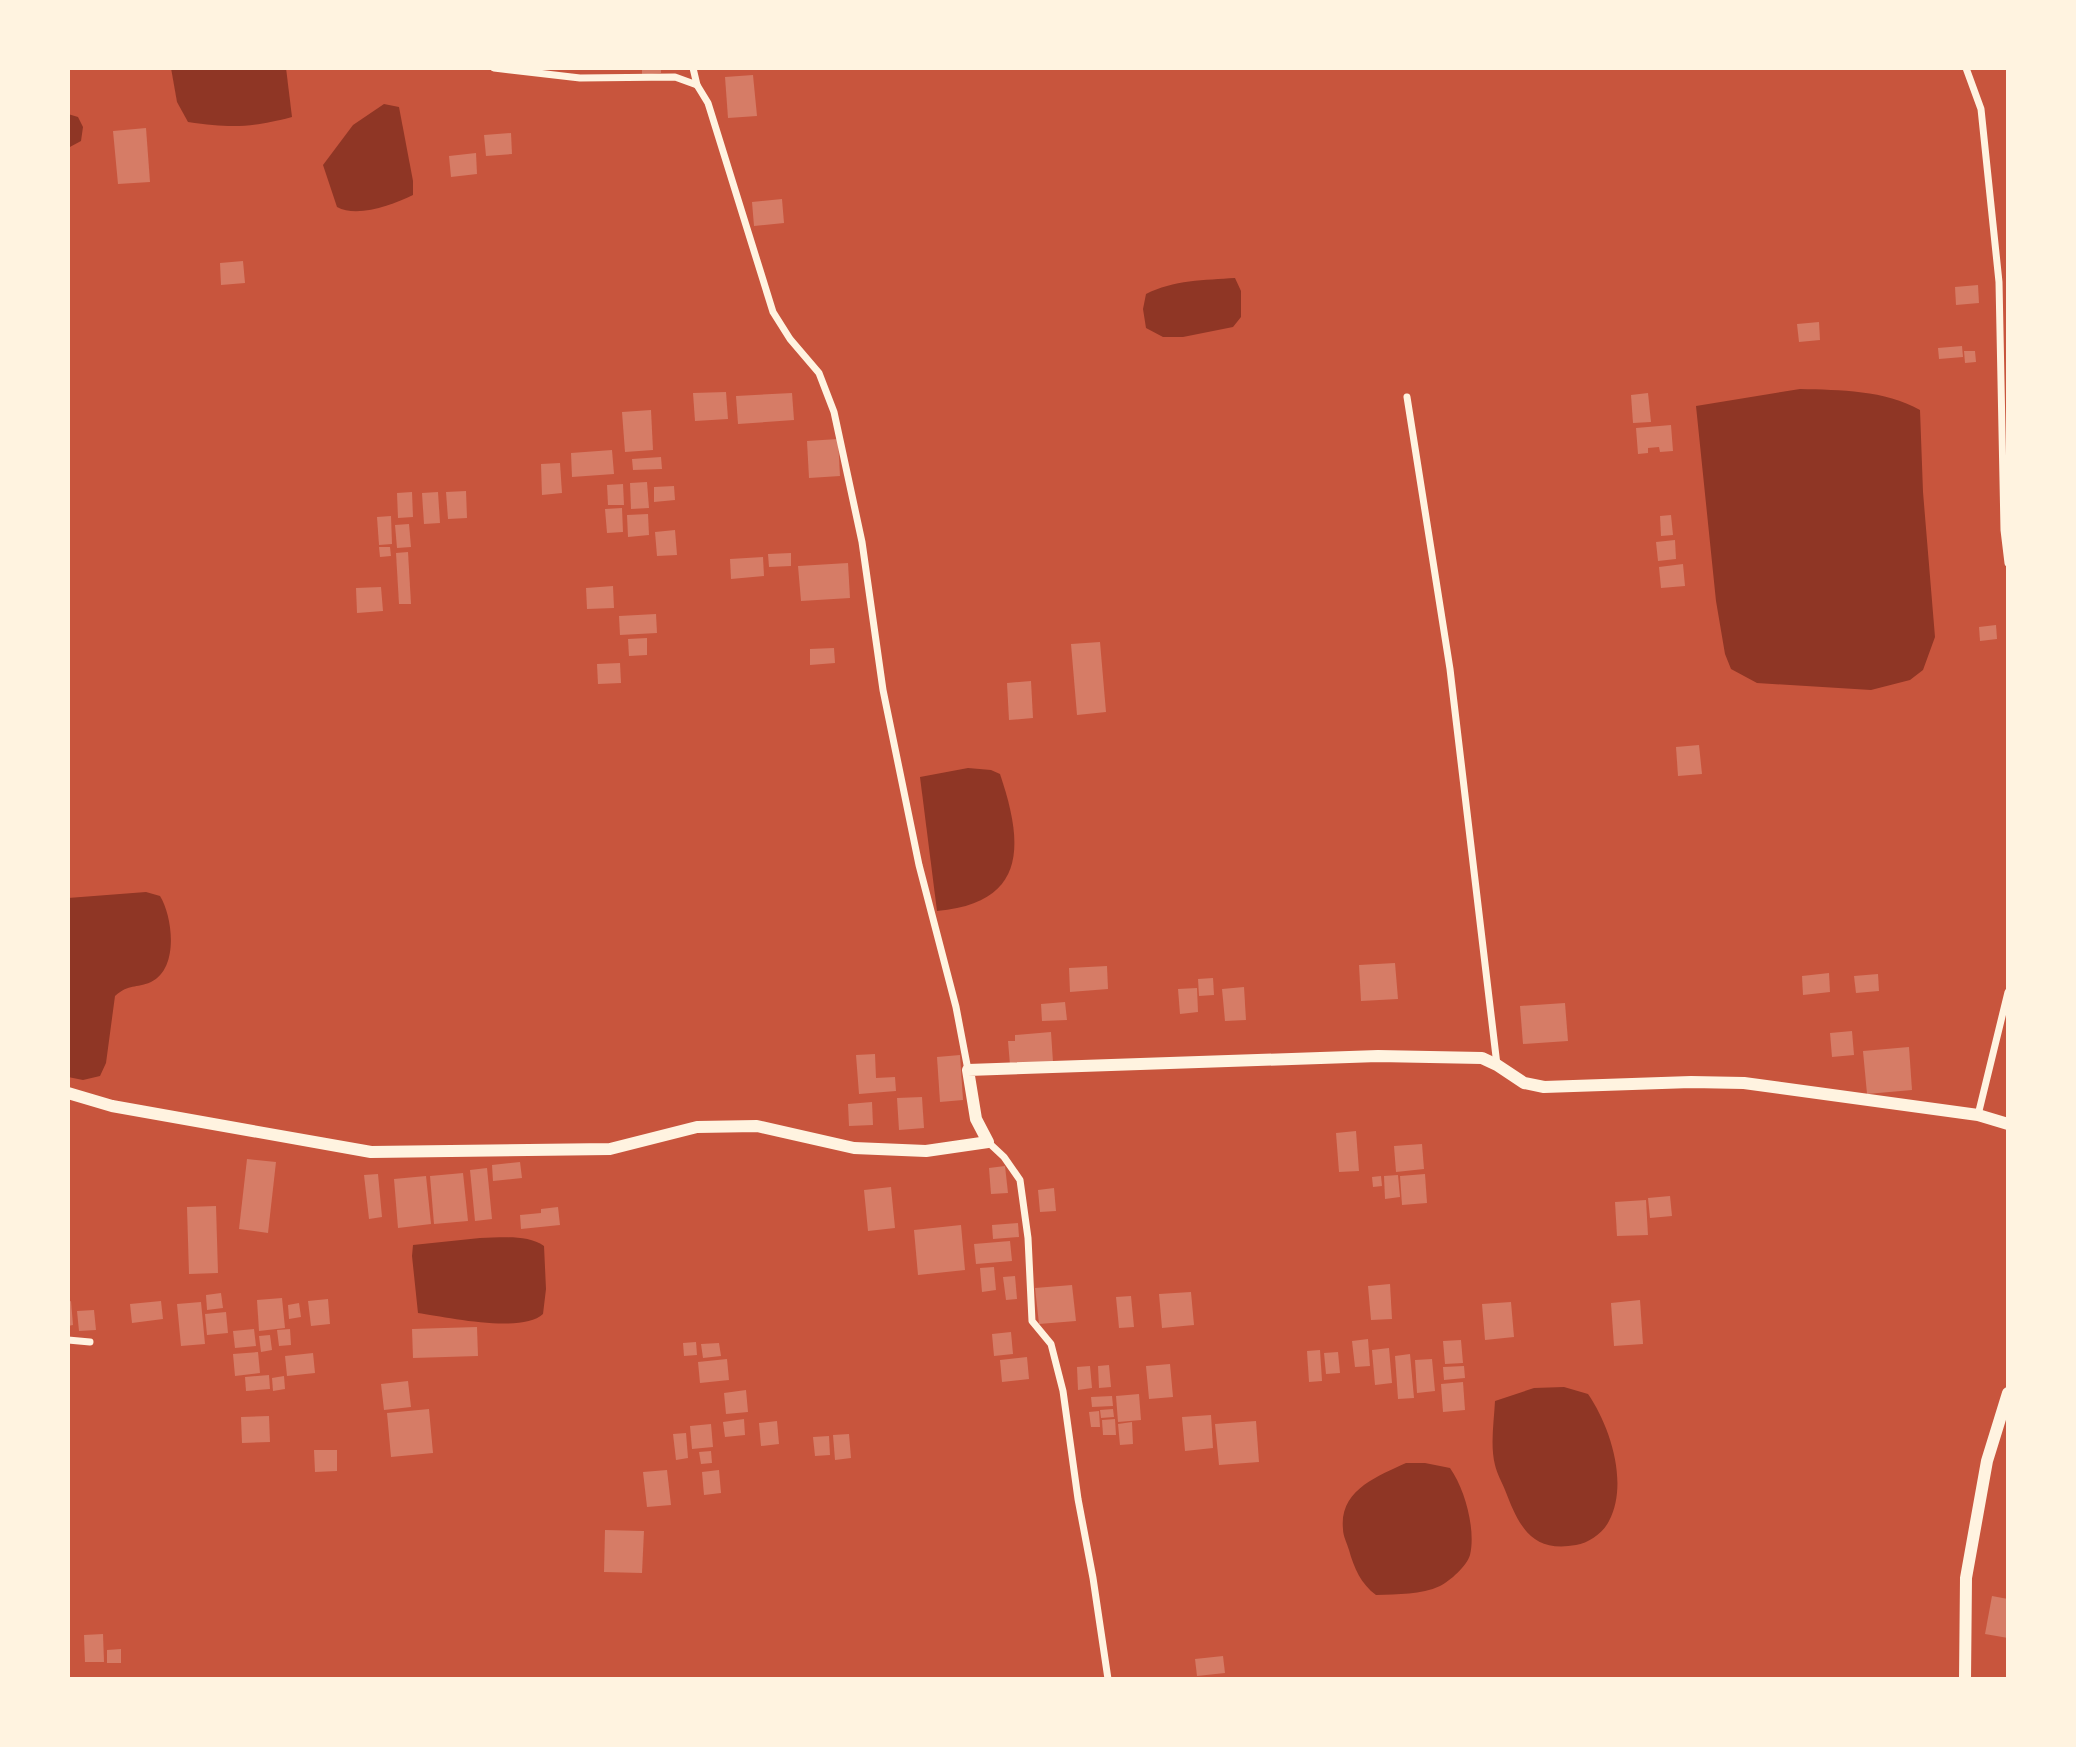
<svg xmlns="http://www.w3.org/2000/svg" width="2076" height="1747" font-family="'Exo 2',sans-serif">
<rect width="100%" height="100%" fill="#c8553d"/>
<!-- water -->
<g fill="#8f3625">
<path d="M171 68H286L292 117C250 128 231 128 188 122L177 102Z"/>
<path d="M384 104 399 107 413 181V195C393 205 357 218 337 207L323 165 353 125Z"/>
<path d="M68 114 78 117 83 127 81 141 68 148Z"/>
<path d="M1235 278 1241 291V317L1233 327 1183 337H1163L1146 328 1143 309 1146 294C1173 280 1205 280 1235 278Z"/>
<path d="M1800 389C1840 390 1885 390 1920 410L1923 492 1935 637 1923 670 1910 680 1871 690 1757 683 1731 669 1725 654 1716 601 1696 406Z"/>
<path d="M968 768 991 770 1000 774C1024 845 1027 903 937 911L920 777Z"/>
<path d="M146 892 160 896C173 917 179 969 151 982 135 989 130 983 115 996L106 1063 100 1076 83 1080 68 1077V898Z"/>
<path d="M480 1238C500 1238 527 1234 544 1246L546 1289 543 1314C522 1334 446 1317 418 1313L412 1256 413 1245Z"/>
<path d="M1564 1387 1588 1394C1610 1426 1629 1483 1609 1521 1603 1533 1589 1543 1576 1545 1531 1553 1519 1526 1505 1490 1502 1482 1497 1474 1495 1465 1490 1445 1494 1422 1495 1401L1534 1388Z"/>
<path d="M1406 1463H1425L1450 1468C1465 1489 1476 1530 1470 1555 1467 1566 1450 1581 1440 1586 1421 1595 1398 1594 1376 1595 1361 1584 1354 1568 1349 1550 1347 1543 1343 1536 1343 1529 1339 1490 1378 1476 1406 1463Z"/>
</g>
<!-- building -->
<g fill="#d67c66">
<path d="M642 68H661V73L642 75Z"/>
<path d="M753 75 757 116 728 118 725 77Z"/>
<path d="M146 128 150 182 118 184 113 131Z"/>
<path d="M511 133 512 154 486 156 484 135Z"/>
<path d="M476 153 477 174 451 177 449 156Z"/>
<path d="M782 199 784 223 754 226 752 202Z"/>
<path d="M243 261 245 283 221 285 220 263Z"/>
<path d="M1978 285 1979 303 1956 305 1955 287Z"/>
<path d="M1819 322 1820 340 1799 342 1797 324Z"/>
<path d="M1962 346 1963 357 1939 359 1938 348Z"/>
<path d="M1964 351H1975L1976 362 1965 363Z"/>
<path d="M726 392 728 419 695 421 693 393Z"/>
<path d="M792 393 794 420 738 424 736 396Z"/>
<path d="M1648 393 1651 422 1633 423 1631 395Z"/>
<path d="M651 410 653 450 625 452 622 412Z"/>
<path d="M1671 425 1673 451 1660 452 1659 447 1648 448V453L1638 454 1636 428Z"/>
<path d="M838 439 840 476 809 478 807 441Z"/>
<path d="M612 450 614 474 572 477 571 453Z"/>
<path d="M661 457 662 469 633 470 632 459Z"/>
<path d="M560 463 562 493 542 495 541 464Z"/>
<path d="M647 482 649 508 631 509 630 483Z"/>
<path d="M623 484 624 505H608L607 485Z"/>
<path d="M674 486 675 500 654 502V487Z"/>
<path d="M466 491 467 518 448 519 446 492Z"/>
<path d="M412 492 413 517 398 518 397 493Z"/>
<path d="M438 492 440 523 424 524 422 493Z"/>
<path d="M622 508 623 532 607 533 605 509Z"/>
<path d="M648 514 649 535 628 537 627 515Z"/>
<path d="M1671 515 1673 535 1661 536 1660 516Z"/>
<path d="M391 516 392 544 379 545 377 517Z"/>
<path d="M409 524 411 547 397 548 395 525Z"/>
<path d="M675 530 677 555 657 556 655 532Z"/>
<path d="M1675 540 1676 559 1658 561 1656 542Z"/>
<path d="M379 547H390L391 556 380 557Z"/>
<path d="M408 552 411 604H399L396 553Z"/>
<path d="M791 553V566L769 567 768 554Z"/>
<path d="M763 557 764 576 731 579 730 559Z"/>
<path d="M848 563 850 598 801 601 798 566Z"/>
<path d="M1683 564 1685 586 1661 588 1659 567Z"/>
<path d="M613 586 614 608 587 609 586 588Z"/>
<path d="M381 587 383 611 357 613 356 588Z"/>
<path d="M656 614 657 633 620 635 619 616Z"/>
<path d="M1996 625 1997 639 1980 641 1979 627Z"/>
<path d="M647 638V655L629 656 628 639Z"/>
<path d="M1100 642 1106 712 1077 715 1071 644Z"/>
<path d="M834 648 835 663 810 665V649Z"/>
<path d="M620 663 621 683 598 684 597 664Z"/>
<path d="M1031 681 1033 718 1009 720 1007 683Z"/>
<path d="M1699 745 1702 774 1678 776 1676 747Z"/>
<path d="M1395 963 1398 999 1361 1001 1359 965Z"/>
<path d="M1107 966 1108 989 1070 992 1069 968Z"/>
<path d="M1829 973 1830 992 1803 995 1802 976Z"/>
<path d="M1878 974 1879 991 1856 993 1854 976Z"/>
<path d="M1213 978 1214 995 1199 996 1198 979Z"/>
<path d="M1244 987 1246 1020 1225 1021 1222 989Z"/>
<path d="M1197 988 1198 1012 1180 1014 1178 989Z"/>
<path d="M1065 1002 1067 1020 1042 1021 1041 1004Z"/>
<path d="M1565 1003 1568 1041 1523 1044 1520 1006Z"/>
<path d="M1852 1031 1854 1055 1832 1057 1830 1033Z"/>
<path d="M1051 1032 1053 1062 1010 1065 1008 1041H1015V1035Z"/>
<path d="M1909 1047 1912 1090 1867 1094 1863 1051Z"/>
<path d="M875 1054 876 1078 895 1077 896 1091 859 1094 856 1055Z"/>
<path d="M960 1055 963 1100 940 1102 937 1057Z"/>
<path d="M922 1097 924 1128 899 1130 897 1098Z"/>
<path d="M872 1102 873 1125 849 1126 848 1104Z"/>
<path d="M1356 1131 1359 1171 1339 1172 1336 1133Z"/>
<path d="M1422 1144 1424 1169 1396 1172 1394 1146Z"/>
<path d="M247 1159 276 1162 268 1233 239 1229Z"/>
<path d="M520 1162 522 1178 493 1181 492 1165Z"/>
<path d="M1005 1166 1008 1193 991 1194 989 1168Z"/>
<path d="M487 1168 492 1219 475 1221 470 1170Z"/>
<path d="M463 1173 468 1221 434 1224 430 1176Z"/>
<path d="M378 1174 382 1217 369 1219 364 1175Z"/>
<path d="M1425 1174 1427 1203 1402 1205 1400 1176Z"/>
<path d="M1398 1175 1400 1197 1385 1199 1384 1176Z"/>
<path d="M426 1176 431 1224 398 1228 394 1179Z"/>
<path d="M1381 1176 1382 1186 1373 1187 1372 1177Z"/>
<path d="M891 1187 895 1228 868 1231 864 1190Z"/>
<path d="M1054 1188 1056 1211 1040 1212 1038 1190Z"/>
<path d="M1670 1196 1672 1216 1650 1218 1648 1198Z"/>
<path d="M1646 1200 1648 1235 1617 1236 1615 1202Z"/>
<path d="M216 1206 218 1273 189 1274 187 1207Z"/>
<path d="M558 1207 560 1225 521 1229 520 1215 541 1213V1209Z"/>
<path d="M1018 1223 1019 1237 993 1239 992 1225Z"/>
<path d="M961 1225 965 1270 918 1275 914 1230Z"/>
<path d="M1010 1241 1012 1261 976 1264 974 1244Z"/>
<path d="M994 1267 996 1290 982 1292 980 1268Z"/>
<path d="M1015 1276 1017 1299 1006 1300 1003 1277Z"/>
<path d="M1390 1284 1392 1319 1371 1320 1368 1286Z"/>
<path d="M1072 1285 1076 1321 1039 1324 1035 1288Z"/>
<path d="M1191 1292 1194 1325 1162 1328 1159 1294Z"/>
<path d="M221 1293 223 1308 207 1310 206 1295Z"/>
<path d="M1131 1296 1134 1327 1119 1328 1116 1297Z"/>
<path d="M282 1298 285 1328 259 1331 257 1300Z"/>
<path d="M328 1299 330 1324 311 1326 308 1301Z"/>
<path d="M1640 1300 1643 1344 1614 1346 1611 1303Z"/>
<path d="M71 1301 73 1325 68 1326V1302Z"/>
<path d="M161 1301 163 1319 132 1323 130 1304Z"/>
<path d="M201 1302 205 1344 181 1346 177 1304Z"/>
<path d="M1511 1302 1514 1337 1485 1340 1482 1304Z"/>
<path d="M299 1303 301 1317 289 1319 288 1305Z"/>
<path d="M94 1310 96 1330 79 1331 77 1311Z"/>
<path d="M226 1312 228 1333 207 1335 205 1314Z"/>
<path d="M477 1327 478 1356 413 1358 412 1329Z"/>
<path d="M254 1329 256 1346 235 1348 233 1331Z"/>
<path d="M290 1329 291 1345 279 1346 277 1330Z"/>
<path d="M1011 1332 1013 1354 994 1356 992 1334Z"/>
<path d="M270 1335 272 1350 261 1352 259 1336Z"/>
<path d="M1368 1339 1370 1366 1355 1367 1352 1341Z"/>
<path d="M1461 1340 1463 1363 1445 1364 1443 1341Z"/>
<path d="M696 1342 697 1355 684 1356 683 1343Z"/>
<path d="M719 1343 721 1356 703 1358 701 1344Z"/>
<path d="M1389 1348 1392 1383 1375 1385 1372 1350Z"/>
<path d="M1320 1350 1322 1381 1309 1382 1307 1351Z"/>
<path d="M258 1352 260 1373 235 1376 233 1354Z"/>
<path d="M1338 1352 1340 1373 1326 1374 1324 1353Z"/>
<path d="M313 1353 315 1373 287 1376 285 1356Z"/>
<path d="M1410 1354 1414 1398 1398 1399 1395 1356Z"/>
<path d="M1027 1357 1029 1379 1002 1382 1000 1360Z"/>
<path d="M727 1359 729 1380 700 1383 698 1362Z"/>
<path d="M1432 1359 1435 1391 1417 1393 1415 1360Z"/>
<path d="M1170 1364 1173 1397 1149 1399 1146 1366Z"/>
<path d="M1109 1365 1111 1387 1099 1388 1098 1366Z"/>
<path d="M1090 1366 1092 1388 1078 1390 1077 1367Z"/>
<path d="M1464 1366 1465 1378 1444 1380 1443 1367Z"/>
<path d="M269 1375 270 1389 246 1391 245 1377Z"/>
<path d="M284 1376 285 1389 273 1391 272 1378Z"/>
<path d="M408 1381 411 1407 384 1410 381 1384Z"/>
<path d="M1463 1382 1465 1410 1443 1412 1441 1384Z"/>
<path d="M746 1390 748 1412 726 1414 724 1393Z"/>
<path d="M1139 1394 1141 1420 1118 1422 1116 1396Z"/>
<path d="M1112 1396 1113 1406 1092 1407 1091 1397Z"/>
<path d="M429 1409 433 1453 391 1457 387 1413Z"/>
<path d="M1113 1409 1114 1417 1101 1418 1100 1410Z"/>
<path d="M1099 1411 1100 1427H1091L1089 1412Z"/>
<path d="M1211 1415 1213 1448 1185 1451 1182 1417Z"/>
<path d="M269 1416 270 1442 242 1443 241 1417Z"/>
<path d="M744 1419 745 1435 725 1437 723 1422Z"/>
<path d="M1115 1419 1116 1435H1103L1102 1420Z"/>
<path d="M777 1421 779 1444 761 1446 759 1423Z"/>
<path d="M1256 1421 1259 1462 1219 1465 1215 1424Z"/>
<path d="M1132 1422 1133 1444 1120 1445 1118 1424Z"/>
<path d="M711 1424 713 1447 692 1449 690 1426Z"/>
<path d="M686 1433 688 1458 676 1460 673 1434Z"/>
<path d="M849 1434 851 1458 835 1460 833 1435Z"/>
<path d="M829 1436 830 1455 815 1456 813 1437Z"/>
<path d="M314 1450H337V1471L315 1472Z"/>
<path d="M711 1451 712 1463 701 1464 699 1452Z"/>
<path d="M667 1470 671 1505 647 1507 643 1472Z"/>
<path d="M719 1470 721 1493 704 1495 702 1472Z"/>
<path d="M605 1530 644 1531 642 1573 604 1572Z"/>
<path d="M1992 1596 2008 1599V1638L1985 1634Z"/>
<path d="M103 1634 104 1662H85L84 1635Z"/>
<path d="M121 1649V1663H107V1650Z"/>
<path d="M1223 1656 1225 1673 1197 1676 1195 1659Z"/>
</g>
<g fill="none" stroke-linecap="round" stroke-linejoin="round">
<!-- minor -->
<g stroke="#fff3e0" stroke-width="7">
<path d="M494 68 580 78 675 77 697 85 708 103 773 312 790 339 819 373 834 412 862 542 883 690 919 865 956 1007 968 1070"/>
<path d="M693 68 697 85"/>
<path d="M1966 68 1981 109 1999 282 2004 530 2008 563"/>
<path d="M1407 397 1450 669 1497 1065"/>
<path d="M1978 1115 2008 992"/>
<path d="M988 1142 1004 1157 1020 1180 1028 1238 1032 1321 1051 1344 1063 1391 1078 1499 1093 1578 1108 1679"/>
<path d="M68 1340 90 1342"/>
</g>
<!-- tertiary -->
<g stroke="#fff3e0" stroke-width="12">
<path d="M68 1093 112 1106 371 1152 610 1149 697 1127 757 1126 854 1148 926 1151 988 1142 976 1119 968 1070 1378 1056 1482 1058 1497 1065 1524 1083 1544 1087 1691 1082 1744 1083 1978 1115 2008 1124"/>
<path d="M1965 1679 1966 1578 1987 1461 2008 1393"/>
</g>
</g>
<!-- border -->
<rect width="2076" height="1747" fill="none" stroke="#fff3e0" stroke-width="140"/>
</svg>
